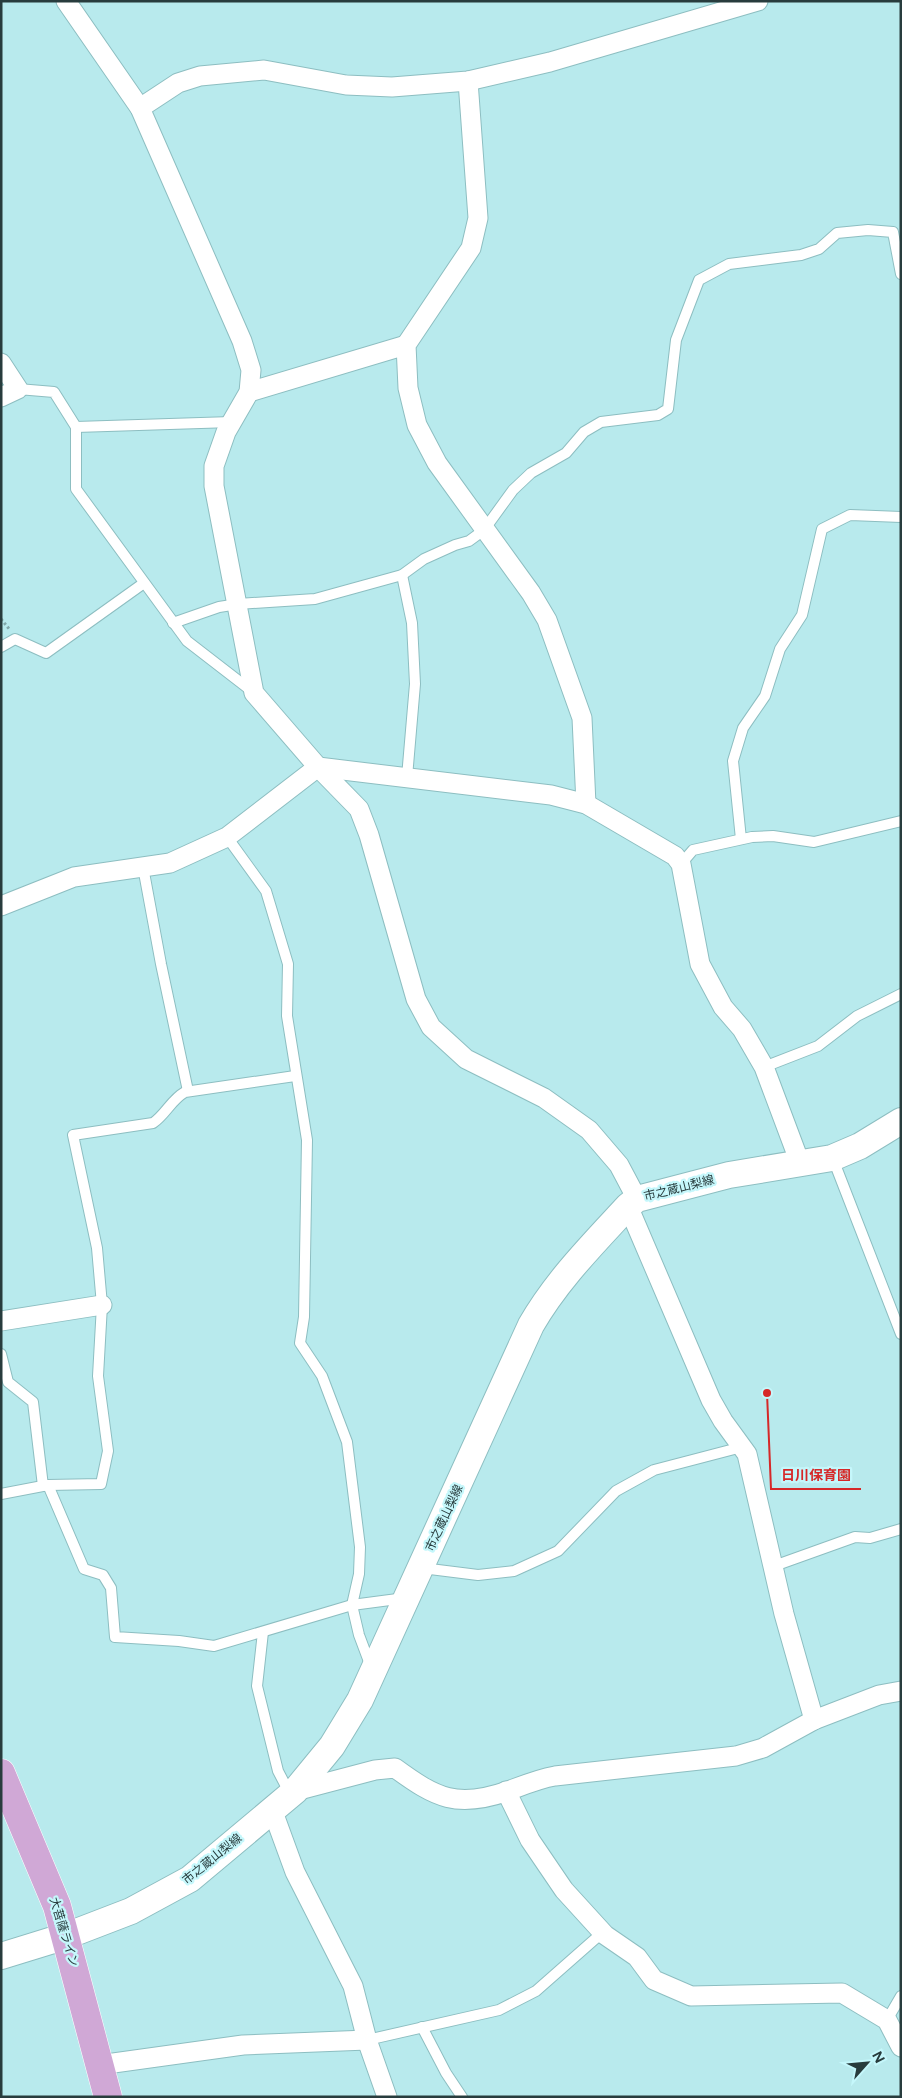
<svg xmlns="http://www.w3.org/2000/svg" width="902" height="2098" font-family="Figtree,'Noto Sans JP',sans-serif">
<rect width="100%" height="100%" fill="#b8eaed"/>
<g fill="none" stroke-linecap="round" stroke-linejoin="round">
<!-- service casing -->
<g stroke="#8dbec1" stroke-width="12">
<g id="service">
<path d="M18 389 54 392 76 427V489L187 641 253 692"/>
<path d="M76 427 232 422"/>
<path d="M402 575 412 623 415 684 407 777"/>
<path d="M173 623 219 607 238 604 315 599 402 575 424 559 455 545 469 541 484 530 513 490 531 473 566 453 584 432 601 422 658 415 668 409 676 340 699 280 729 264 801 255 819 249 837 233 868 230 893 232 901 274"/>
<path d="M1 647 15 639 46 653 144 583"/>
<path d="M227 837 266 891 288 964 287 1016 307 1140 304 1317 300 1343 322 1376 347 1442 360 1547 359 1574 352 1605 359 1635 371 1667"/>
<path d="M741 839 733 761 743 728 765 696 780 649 802 615 822 529 850 515 901 517"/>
<path d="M681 864 693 850 752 837 773 836 814 842 901 821"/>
<path d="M143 867 161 964 188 1091"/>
<path d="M764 1067 818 1046 857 1016 901 994"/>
<path d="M833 1159 901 1334"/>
<path d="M1 1354 8 1382 33 1402 43 1486"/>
<path d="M48 1485 84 1569 103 1575 111 1588 115 1637 179 1641 214 1646 352 1605 405 1598"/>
<path d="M1 1494 48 1485 101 1484 108 1451 98 1376 102 1305 97 1248 73 1135 153 1123C166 1114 171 1100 185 1092L295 1076"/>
<path d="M774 1566 855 1537 870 1538 901 1529"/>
<path d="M422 1568 478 1575 514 1571 558 1551 616 1491 654 1470 742 1447"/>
<path d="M263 1632 257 1686 278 1771 290 1794"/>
<path d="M887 2020 901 1996"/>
<path d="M422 2027 446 2073 462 2097"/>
<path d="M367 2040 499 2010 536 1991 603 1932"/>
</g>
</g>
<!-- minor casing -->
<g stroke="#8dbec1" stroke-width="21">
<g id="minor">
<path d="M66 1 140 108 242 341 251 370 249 392 226 432 214 466V486L254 693 318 767 359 809 369 835 416 999 431 1027 466 1059 544 1098 589 1130 619 1165 637 1199"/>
<path d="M468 81 478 218 471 248 406 345 408 388 417 425 437 463 531 593 547 620 582 718 586 804"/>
<path d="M140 108 178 83 200 76 264 70 346 85 392 87 468 81 550 62 758 1"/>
<path d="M1 363 18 389 1 397"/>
<path d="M249 392 406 345"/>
<path d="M1 906 74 877 170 863 227 837 318 767 551 795 586 804 675 856 681 864 700 964 723 1007 742 1029 764 1067 800 1163"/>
<path d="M628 1206 711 1400 723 1421 747 1454 784 1614 814 1720"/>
<path d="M1 1321 102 1305"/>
<path d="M295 1791 375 1770 395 1768C436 1798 457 1809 508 1791 524 1785 538 1779 555 1776L736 1756 763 1748 814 1720 879 1695 901 1691"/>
<path d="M506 1791 530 1840 564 1890 605 1935 637 1957 654 1980 691 1996 842 1993 887 2020 901 2047"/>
<path d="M272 1809 295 1872 353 1986 367 2040 387 2097"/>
<path d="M99 2065 243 2045 367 2040"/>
</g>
</g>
<!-- secondary casing -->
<g stroke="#8dbec1" stroke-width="28">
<path id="secondary" d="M1 1956 66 1936 131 1911 190 1879 295 1791 332 1746 360 1700 531 1325C557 1280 593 1244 628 1206L637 1199 729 1175 832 1158 860 1146 901 1121"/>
</g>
<!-- trunk casing -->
<g stroke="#fff" stroke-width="29">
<path id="trunk" d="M1 1773 57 1906 108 2097"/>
</g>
<!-- path -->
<path stroke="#81a8aa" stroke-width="3" stroke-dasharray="2.5 2.5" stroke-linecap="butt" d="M1 619 10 630"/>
<!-- service -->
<use href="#service" stroke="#fff" stroke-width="10"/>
<!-- minor -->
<use href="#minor" stroke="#fff" stroke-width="19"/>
<!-- secondary -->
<use href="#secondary" stroke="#fff" stroke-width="26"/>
<!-- trunk -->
<use href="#trunk" stroke="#d0a8d6" stroke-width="28"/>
</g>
<g text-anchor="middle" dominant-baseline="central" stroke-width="4.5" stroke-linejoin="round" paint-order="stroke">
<!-- street labels -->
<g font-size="12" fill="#283c3d" stroke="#c5f7fb">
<text transform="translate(679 1188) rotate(-14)">市之蔵山梨線</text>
<text transform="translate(444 1518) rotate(-65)">市之蔵山梨線</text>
<text transform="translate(212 1859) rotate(-39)">市之蔵山梨線</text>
<text transform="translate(64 1932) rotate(73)">大菩薩ライン</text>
</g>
</g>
<!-- callouts -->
<path fill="none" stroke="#d62828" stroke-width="2" d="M767 1393L771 1489H861"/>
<circle fill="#d62828" stroke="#c5f7fb" stroke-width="2" cx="767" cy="1393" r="5"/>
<g font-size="14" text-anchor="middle" font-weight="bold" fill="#d62828" stroke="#c5f7fb" stroke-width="4.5" stroke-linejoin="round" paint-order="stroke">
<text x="816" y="1480">日川保育園</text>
</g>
<!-- border -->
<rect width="902" height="2098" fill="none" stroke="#283c3d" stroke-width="5"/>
<!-- north arrow -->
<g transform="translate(867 2063) rotate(63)" stroke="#c5f7fb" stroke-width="4" paint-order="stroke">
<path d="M0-4L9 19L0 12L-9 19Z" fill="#283c3d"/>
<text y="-8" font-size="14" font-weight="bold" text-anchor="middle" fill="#283c3d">N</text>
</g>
</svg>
